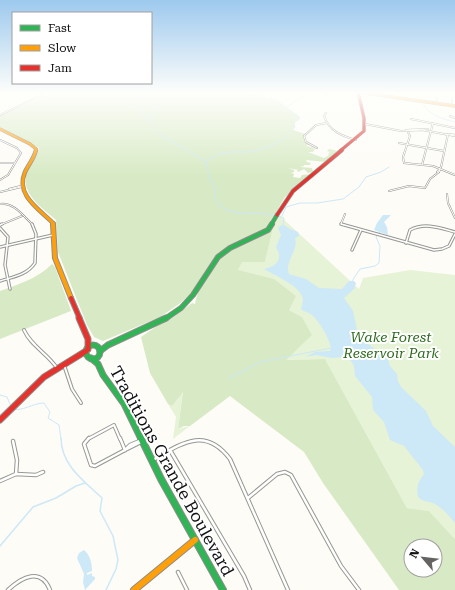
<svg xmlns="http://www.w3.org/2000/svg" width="455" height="590" font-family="'Roboto Serif',serif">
<rect width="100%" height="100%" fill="#fdfcf7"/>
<!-- green -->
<g fill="#e7f3d7">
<path d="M279 215 359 289 363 278 410 270 455 275V539L429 511 407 508 325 359 285 360 302 317 289 310 238 270 241 262H265L274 224Z"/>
<path d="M183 391 178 429 190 426 173 439 176 417 168 404 172 406Z"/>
</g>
<!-- forest -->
<g fill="#d8eac5" fill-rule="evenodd">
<path d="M56 92H241L276 100 299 116V120L294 123 295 127 293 130 306 134 305 140 309 144 306 146 312 147 315 149 313 152H308L324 158 329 155 328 154 330 152 327 151 329 149 338 151 326 162 306 160 307 162 311 163 310 165H304V166L300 167 312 168 313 172 308 173 304 169 298 172 297 170H299L288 168 294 170V172L291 173 294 174 293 177 300 178 302 175 313 174 285 197 266 229 260 234 228 248 212 263 194 291 179 304 160 317 103 341 94 337 87 325 58 252 56 220C41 207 18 192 28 170 31 161 38 157 39 148L0 127V116Z"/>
<path d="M277 217 274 224 265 262H242L238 270 274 279 296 296 289 310 302 317 312 335 286 360 325 359 407 508 429 511 455 539V590H399L323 483 304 452 230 396 190 426H184L178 429 183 392 172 406 168 404 150 373 141 337 157 326 174 317 192 303 195 304C199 282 216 257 236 247 258 235 263 242 277 217ZM411 546H435V570H411Z"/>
<path d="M52 264 55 267 71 311 0 339V291C19 284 37 279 52 264Z"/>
</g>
<!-- water -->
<g fill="#cde8f7">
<path d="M383 215H391L384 222 387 227 388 235 374 230 377 223Z"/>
<path d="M284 225 290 229 298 232 299 236 295 238C299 250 284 262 289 274L306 279 319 288 342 289 349 281H354L356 283 354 289 344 298 353 311 357 330 363 340 388 359 390 366 397 374 398 381 401 387 426 411 433 426 455 447V523C449 516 442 507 433 503 427 501 423 502 418 497 416 487 418 482 424 474L423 470 404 446 390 440 384 422 373 410 372 397 355 376 354 366 351 361 344 357 332 358 316 355 305 357 315 352 330 351 331 348C329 338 320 322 312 315 309 312 304 312 301 309 302 305 304 300 302 296 298 285 274 275 264 269 269 268 279 265 279 257 280 253 277 250 276 247L281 235 278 228 280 226Z"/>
<path d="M84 550C90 555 92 563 92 571L87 573V575L92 573V576L95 577V579L85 590 83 582 84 574 77 558 79 553Z"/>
</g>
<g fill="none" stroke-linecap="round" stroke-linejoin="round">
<!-- stream-far1 -->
<g stroke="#cde8f7" stroke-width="1">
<path d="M111 92 121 99 123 103 134 107 150 121 156 130 163 136 205 161"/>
<path d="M271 99V96L276 92"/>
<path d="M422 102C429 116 441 118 455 122"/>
<path d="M287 107 301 97 306 96"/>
<path d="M150 121 157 106 178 92"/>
<path d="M206 162C210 159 214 156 219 154 228 151 238 152 247 152 264 151 285 142 295 127L294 123 300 118 276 100 241 92"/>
<path d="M207 163C208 169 208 176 211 181 213 186 213 182 214 186 215 190 214 195 216 199 223 219 257 211 275 215"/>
<path d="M278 216 284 218 283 225"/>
<path d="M282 216 286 207 300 203H317L343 199 359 187 366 177 381 172 389 167"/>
<path d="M352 281 360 269 375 266 379 263 380 246 376 237 380 232"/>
<path d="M228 379 260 362 331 348"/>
<path d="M0 395 7 397 12 409C22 412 33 403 44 403L50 412 48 418 59 425 61 439"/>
</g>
<!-- stream -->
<g stroke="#cde8f7" stroke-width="1.5">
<path d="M61 438C61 465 84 481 102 498L100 511 113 536 118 560 116 569 106 590"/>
<path d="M0 546 33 507 56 498 76 486 85 483"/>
</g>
<!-- street-far3 casing -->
<g stroke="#979795" stroke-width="2">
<g id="street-far3">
<path d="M327 95 329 92"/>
<path d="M437 98V104"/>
<path d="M452 98V106"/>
<path d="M326 113 324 116C329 131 342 136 356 140"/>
<path d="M0 115 42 95"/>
<path d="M450 116 455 118"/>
<path d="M411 119 455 128"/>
<path d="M365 124 401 131 422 130 455 136"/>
<path d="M406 130 428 129"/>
<path d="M408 132 410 136 403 157 404 163 433 166 455 175"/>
<path d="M449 134 455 135"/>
<path d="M0 140 17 148 21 153 8 175 0 180"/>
<path d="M399 143 444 151"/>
<path d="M317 148 306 142 304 136 316 125 327 123"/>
<path d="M0 163H15"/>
<path d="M422 165 433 123"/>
<path d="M440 169 439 172H437L441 167 448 134"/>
<path d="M9 189 21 186"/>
<path d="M389 191 409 186 425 188 430 179 439 172"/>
<path d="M0 192 21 187"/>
<path d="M447 194 448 203 455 218"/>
<path d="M0 204C14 202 23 216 33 225"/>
<path d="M0 225 22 216"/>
<path d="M344 225 341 224 345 214"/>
</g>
</g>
<!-- street-far2 casing -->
<g stroke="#979795" stroke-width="3.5">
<g id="street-far2">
<path d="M341 224 434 250 442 249 449 246 455 234"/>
<path d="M0 225 2 224"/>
<path d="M0 228 8 237 5 265 10 289"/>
<path d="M406 243 410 230C425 222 440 228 455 232"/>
<path d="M0 247 53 235"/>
<path d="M352 250 361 230"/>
<path d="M0 281C13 277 27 275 35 263L36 234 32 224"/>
</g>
</g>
<!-- street-far1 casing -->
<g stroke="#979795" stroke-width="4">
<g id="street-far1">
<path d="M24 330C31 346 47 353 57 368"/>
<path d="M64 365 72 389 81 403"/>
<path d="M88 439 114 425 120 439"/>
</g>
</g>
<!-- street casing -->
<g stroke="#979795" stroke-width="4.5">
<g id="street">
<path d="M89 438 84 444 91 465 95 466 125 450"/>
<path d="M120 438 125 450"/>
<path d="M13 441 17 460 16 474"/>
<path d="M127 449 141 442"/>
<path d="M125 450 130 445 142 440"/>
<path d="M170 450 244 576 250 590"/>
<path d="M153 460C182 443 205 426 230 459L288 590"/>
<path d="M0 481 16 474 36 475 43 472"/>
<path d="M248 498 277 474 285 472 291 475 341 566 359 590"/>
<path d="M178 572 187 590"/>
<path d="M8 590C22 577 41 567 50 590"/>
</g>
</g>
<!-- fast-far3 casing -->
<g stroke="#8e8d8b" stroke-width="4.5">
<path id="fast-far3" d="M271 225 277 215"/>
</g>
<!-- fast-far2 casing -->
<g stroke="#8e8d8b" stroke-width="6">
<path id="fast-far2" d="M165 319 181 308 193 295 218 257 230 248 268 230 272 224"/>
</g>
<!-- fast-far1 casing -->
<g stroke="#8e8d8b" stroke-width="7">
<g id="fast-far1">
<circle cx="93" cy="352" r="7"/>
<path d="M100 351 108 345 166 318"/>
<path d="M91 358 98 364 103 375 124 404 141 439"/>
</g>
</g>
<!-- fast casing -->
<g stroke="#8e8d8b" stroke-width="8">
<path id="fast" d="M141 438 161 479 223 590"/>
</g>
<!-- slow-far3 casing -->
<g stroke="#8e8d8b" stroke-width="3.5">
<g id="slow-far3">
<path d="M358 92 455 106"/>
<path d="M0 129 30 144 36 149V151"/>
</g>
</g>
<!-- slow-far2 casing -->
<g stroke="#8e8d8b" stroke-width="4.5">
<path id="slow-far2" d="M36 150C34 159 28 165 25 172 15 195 39 209 53 223V225"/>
</g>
<!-- slow-far1 casing -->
<g stroke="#8e8d8b" stroke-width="6">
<path id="slow-far1" d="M53 224 55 258 71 298"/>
</g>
<!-- slow casing -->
<g stroke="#8e8d8b" stroke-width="8">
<path id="slow" d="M134 590 195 540"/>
</g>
<!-- jam-far3 casing -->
<g stroke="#8e8d8b" stroke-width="3.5">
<path id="jam-far3" d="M340 151 364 131V118L358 92"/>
</g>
<!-- jam-far2 casing -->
<g stroke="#8e8d8b" stroke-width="4.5">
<path id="jam-far2" d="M277 215 293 191 342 150"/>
</g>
<!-- jam-far1 casing -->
<g stroke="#8e8d8b" stroke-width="6">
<path id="jam-far1" d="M71 298 80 319"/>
</g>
<!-- jam casing -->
<g stroke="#8e8d8b" stroke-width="7">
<g id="jam">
<path d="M79 318 88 339V349"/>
<path d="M0 420 44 377 86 351"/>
</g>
</g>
<!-- street-far3 -->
<use href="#street-far3" stroke="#fffffe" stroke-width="1"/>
<!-- street-far2 -->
<use href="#street-far2" stroke="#fffffe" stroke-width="1.5"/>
<!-- street-far1 -->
<use href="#street-far1" stroke="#fffffe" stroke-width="2"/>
<!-- street -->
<use href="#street" stroke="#fffffe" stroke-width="2.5"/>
<!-- fast-far3 -->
<use href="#fast-far3" stroke="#30b455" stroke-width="3"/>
<!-- fast-far2 -->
<use href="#fast-far2" stroke="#30b455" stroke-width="4"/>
<!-- fast-far1 -->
<use href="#fast-far1" stroke="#30b455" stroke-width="5"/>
<!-- fast -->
<use href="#fast" stroke="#30b455" stroke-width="6"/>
<!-- slow-far3 -->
<use href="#slow-far3" stroke="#ff9f0a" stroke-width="2.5"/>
<!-- slow-far2 -->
<use href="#slow-far2" stroke="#ff9f0a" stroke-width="3"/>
<!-- slow-far1 -->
<use href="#slow-far1" stroke="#ff9f0a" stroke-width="4"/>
<!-- slow -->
<use href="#slow" stroke="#ff9f0a" stroke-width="6"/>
<!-- jam-far3 -->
<use href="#jam-far3" stroke="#e5322d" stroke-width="2.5"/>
<!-- jam-far2 -->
<use href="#jam-far2" stroke="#e5322d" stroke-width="3"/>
<!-- jam-far1 -->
<use href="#jam-far1" stroke="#e5322d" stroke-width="4"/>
<!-- jam -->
<use href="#jam" stroke="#e5322d" stroke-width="5"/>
</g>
<!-- sky -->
<linearGradient id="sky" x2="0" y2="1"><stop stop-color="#9dc9ee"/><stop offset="0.53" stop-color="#fefefb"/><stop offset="1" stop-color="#fefefb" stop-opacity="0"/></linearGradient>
<rect width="455" height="175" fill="url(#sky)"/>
<g text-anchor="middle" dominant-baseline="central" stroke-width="4" stroke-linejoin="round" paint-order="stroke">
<!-- park labels -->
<g font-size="14" font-style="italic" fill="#2f6b1f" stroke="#fff">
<text x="391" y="337">Wake Forest<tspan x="391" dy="16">Reservoir Park</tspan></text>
</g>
<!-- near-street labels -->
<g font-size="17" fill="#111" stroke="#fff">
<text transform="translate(172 471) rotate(61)">Traditions Grande Boulevard</text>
</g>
</g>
<!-- legend -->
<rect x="12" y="12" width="140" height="72" fill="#ffffff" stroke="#a0a0a0"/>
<rect x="20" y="25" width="20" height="6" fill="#30b455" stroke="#a0a0a0"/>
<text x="48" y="32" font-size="12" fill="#111111">Fast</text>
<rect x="20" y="45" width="20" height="6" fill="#ff9f0a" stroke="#a0a0a0"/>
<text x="48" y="52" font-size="12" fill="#111111">Slow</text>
<rect x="20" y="65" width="20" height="6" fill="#e5322d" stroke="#a0a0a0"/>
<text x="48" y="72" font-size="12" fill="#111111">Jam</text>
<!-- north arrow -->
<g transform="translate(423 558) rotate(298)"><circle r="19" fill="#ffffff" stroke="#a0a0a0"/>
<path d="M0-3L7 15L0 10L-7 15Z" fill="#646362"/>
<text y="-6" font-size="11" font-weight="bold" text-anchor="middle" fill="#111111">N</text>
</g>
</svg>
